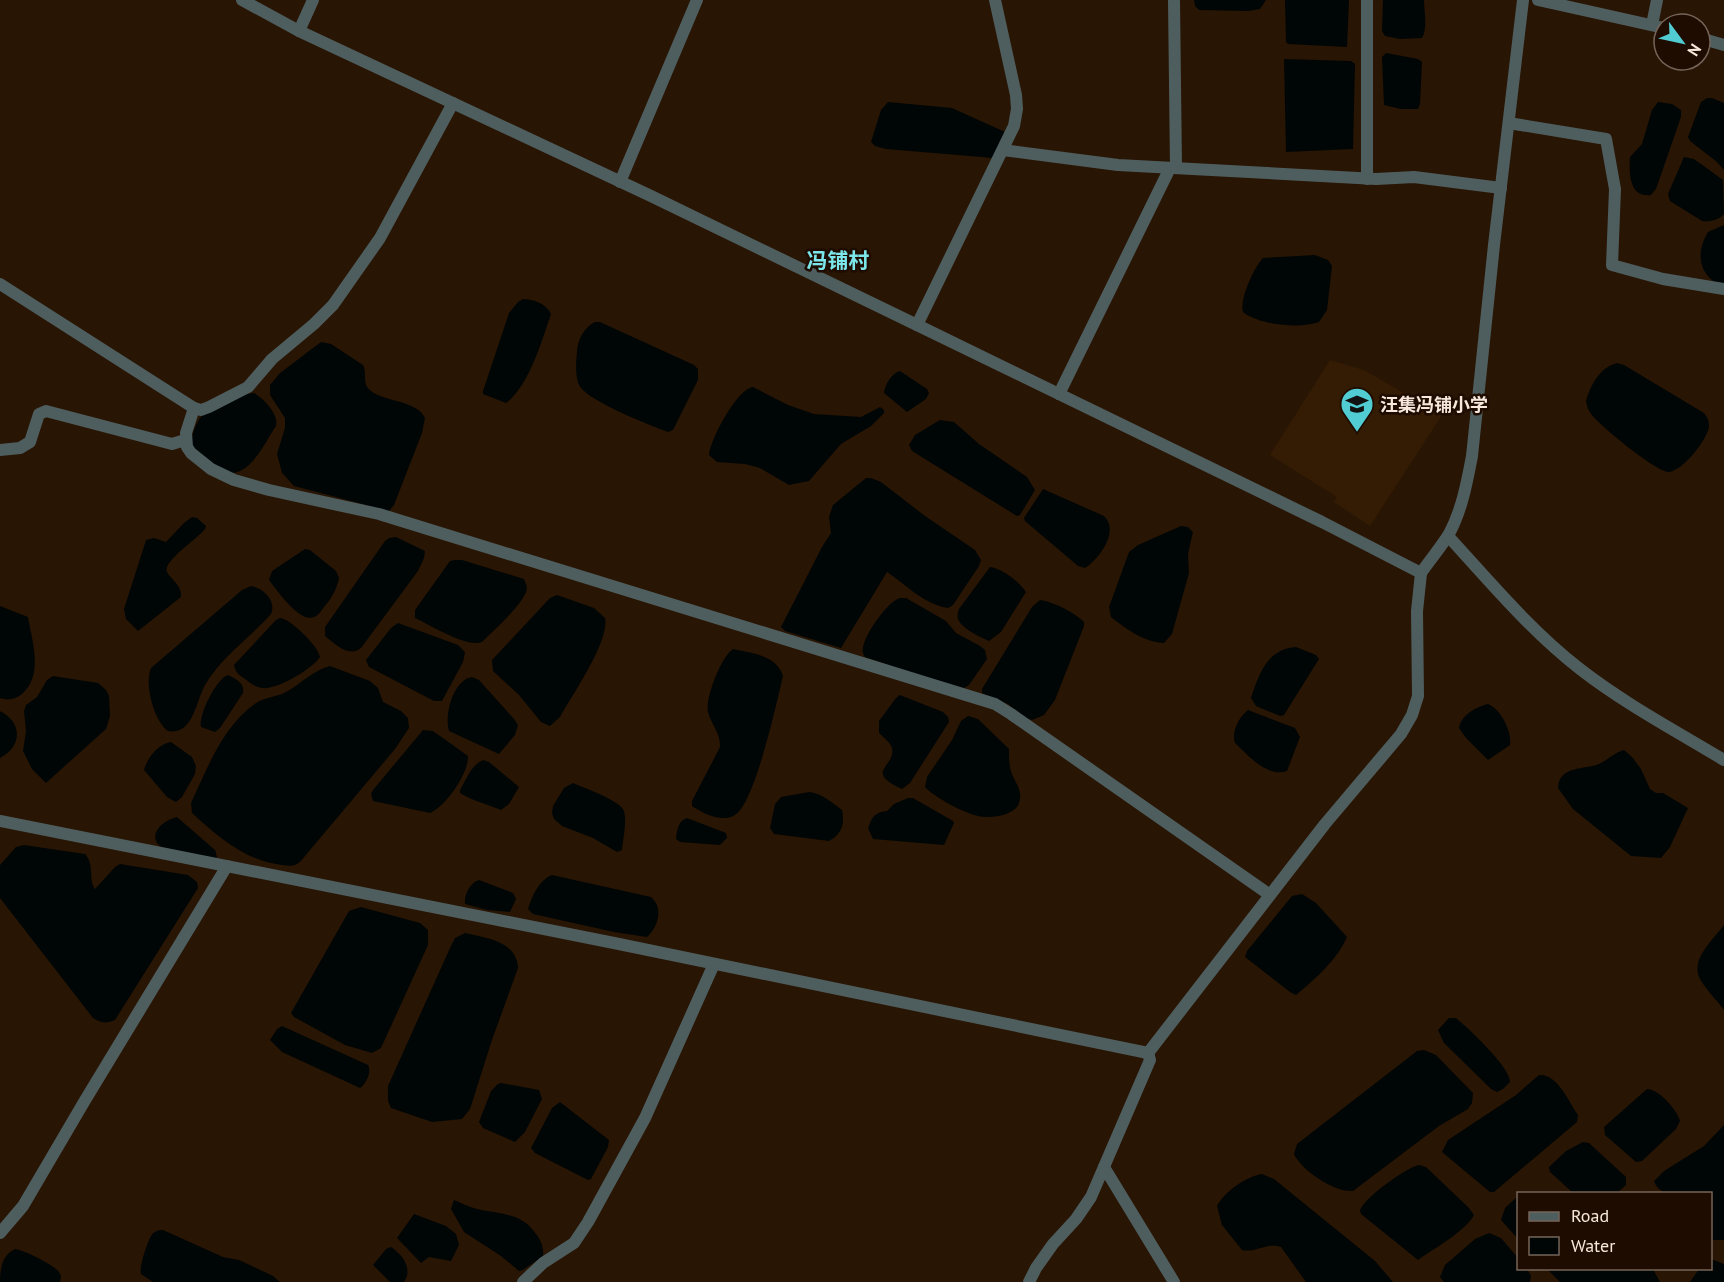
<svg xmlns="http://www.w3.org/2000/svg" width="1724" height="1282" font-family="'PT Sans','Noto Sans SC',sans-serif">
<rect width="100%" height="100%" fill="#291504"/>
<!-- built -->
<path fill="#341b03" d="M1330 360 1364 370 1442 415 1370 526 1334 502 1337 497 1270 455Z"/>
<!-- water -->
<g fill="#000606">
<path d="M1194 0H1266L1260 9 1248 11 1199 10 1195 6Z"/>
<path d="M1285 0H1349L1347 47 1288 44 1286 42Z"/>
<path d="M1383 0H1424C1424 12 1428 28 1422 38L1400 39 1385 36 1382 31Z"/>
<path d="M1386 53 1418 59 1422 62 1420 104 1418 109H1401L1384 105 1382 57Z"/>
<path d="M1284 59 1351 61 1355 64 1353 149 1286 152Z"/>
<path d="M1707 98H1712L1724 103V170L1717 162 1690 141 1688 137 1701 102Z"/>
<path d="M888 102 952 108 1005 132 993 158 886 149 875 146 871 142 881 110Z"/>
<path d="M1658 102 1672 104 1681 110V117L1656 189 1651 195C1629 198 1629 173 1630 157L1642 144 1652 110Z"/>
<path d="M1684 157 1694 159 1723 180 1724 214C1719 220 1710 222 1702 221L1670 201 1668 194Z"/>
<path d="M1724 225V283H1716C1697 271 1697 250 1708 232Z"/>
<path d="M1315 255 1328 260 1332 266 1327 310 1319 322C1300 329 1259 325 1243 312 1239 300 1254 267 1263 258Z"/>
<path d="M523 299C533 299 547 304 551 314 542 340 529 386 506 403L483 394V391L509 313 518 302Z"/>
<path d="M595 322H600L694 365 698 369V380L673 430 668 432C650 425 587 401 579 385 575 376 576 361 577 352 577 341 584 327 595 322Z"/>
<path d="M321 342 331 344 363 365C367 372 363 380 367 387 377 402 417 399 425 418L422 433 394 505 389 511 294 486 282 473 277 454 285 428V418L270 395V385L280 373Z"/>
<path d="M1617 363 1624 365 1704 413C1707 417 1709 420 1709 426 1708 439 1682 472 1668 472 1655 471 1600 426 1591 414 1588 410 1587 406 1586 401 1590 386 1600 367 1617 363Z"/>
<path d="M900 371 927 389 929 393 926 399 907 412 884 393C885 384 892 373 900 371Z"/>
<path d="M753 387 788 405 814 414 861 417 880 407 884 410V413L871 426 841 444 809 481 789 485 760 468 745 464 717 462 709 455C711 438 737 389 753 387Z"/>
<path d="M254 393C264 399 279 414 276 426 265 442 252 474 229 473 218 467 196 458 192 445 190 437 197 420 203 415 211 408 244 393 254 393Z"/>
<path d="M940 420 954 422 979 444 1027 477 1035 490 1020 515 1017 516 912 451 909 445 915 435Z"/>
<path d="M866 478H871L881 482 925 516 975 550 981 560 979 566 953 605 948 608C925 605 905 584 887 572L841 648 785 631 781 627 822 547 831 533 829 517 833 505Z"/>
<path d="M1043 489 1104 516C1120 531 1099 559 1085 568L1078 566 1025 521 1024 518Z"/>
<path d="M192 517 197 518 206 526 205 529C199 538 162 561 167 572 172 581 182 585 181 597L138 631 126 619 124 609 146 540 154 538 166 542 184 523Z"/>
<path d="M1181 526 1188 527 1193 532 1188 554 1189 573 1172 634 1164 643C1144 642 1126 629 1111 617L1109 607 1129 552 1138 545Z"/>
<path d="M396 537 425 551 424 558 418 571 361 648C349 658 335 644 325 636V627L385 541 389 538Z"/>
<path d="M305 549 310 550 336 571 339 578C337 589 331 599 324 607 321 611 318 616 314 617 299 623 277 590 269 580L272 571Z"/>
<path d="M455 560H462L524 579C526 584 528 587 526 592 521 606 493 631 482 642 467 648 430 625 415 618V610L450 561Z"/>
<path d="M990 567C1001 568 1020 582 1026 592L1001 632 989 641C980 637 962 629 958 619 957 616 958 612 959 609Z"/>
<path d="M251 586C263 588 277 601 271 614 250 638 221 657 205 685 196 701 193 736 168 731 154 721 144 684 151 668L242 590Z"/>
<path d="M557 595 594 608 605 618C610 641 572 695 560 717L550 726 541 722 519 695 493 671 492 660 550 598Z"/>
<path d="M900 598H906L946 621 956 633 980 646 985 650 987 659 969 685 964 688 940 682 865 657C863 653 862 652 863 648 864 635 888 601 900 598Z"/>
<path d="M1040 600C1054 602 1074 612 1084 622V626L1055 700 1044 715 1032 720 1025 718 1008 704 982 693V689L1032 607Z"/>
<path d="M0 606 28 617C32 641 44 675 22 694 16 699 8 701 0 698Z"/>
<path d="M280 618C291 619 319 647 320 657 312 669 277 690 262 688 255 687 250 683 245 679 239 675 235 672 234 665L276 620Z"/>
<path d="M398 623 458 645 465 652 463 662 442 701H434L369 667 366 660 391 628Z"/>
<path d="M1296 647 1316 655 1319 659 1284 715 1280 716 1256 706 1251 698C1259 674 1267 649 1296 647Z"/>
<path d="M733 649C751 653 777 655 783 676 777 701 755 803 735 815 722 823 704 814 692 806V801L720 747C721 734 711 724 708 712 705 698 721 657 733 649Z"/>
<path d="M330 666 370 681 378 688 383 702 401 711 408 718 409 728 395 749 300 862C294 867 289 866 282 865 246 861 218 837 192 813L191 803C208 767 222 727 256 703 265 697 277 697 286 692 301 684 313 670 330 666Z"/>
<path d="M228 675C236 679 245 683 243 693L220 728 215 732 201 727C198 715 217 678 228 675Z"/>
<path d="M53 676 98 683 106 690 109 696 110 716 106 729 46 783 32 769 23 751 26 731 24 711 26 705 37 697 47 680Z"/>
<path d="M472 677 479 680 514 719 518 725 515 735 499 754 449 731C444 715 453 680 472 677Z"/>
<path d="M900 695 943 712 948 717 949 722 910 783 902 789C863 771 896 767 892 748 890 742 883 737 879 733V721L896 698Z"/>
<path d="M1488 704C1501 709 1512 732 1510 745L1488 760 1466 738 1459 728C1461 715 1476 707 1488 704Z"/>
<path d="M1248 710 1295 728 1300 737 1287 771C1267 778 1248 755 1235 743 1231 732 1239 717 1248 710Z"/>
<path d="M0 711C22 722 23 746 0 758Z"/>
<path d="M968 716 978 719 1009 749C1009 755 1009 762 1010 767 1012 780 1024 789 1019 803 1015 816 990 819 978 816 964 813 934 797 925 787L927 777 952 740 961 721Z"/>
<path d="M423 730 433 731 468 756C469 773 446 806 430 813L373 801 371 794 373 790Z"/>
<path d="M171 742 192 757 196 766 195 774 182 797 176 802 167 797 144 770C147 758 158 744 171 742Z"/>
<path d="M1624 750 1632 757 1641 769 1650 789 1656 793H1663L1688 808 1670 847 1661 858 1631 856 1573 809 1558 788C1559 765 1585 770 1599 764 1608 760 1615 752 1624 750Z"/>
<path d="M483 760 489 762 519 787 509 804 501 810C485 803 475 802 460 793V790C466 780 471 765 483 760Z"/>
<path d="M573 783C584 788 620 800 624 811 627 822 623 839 622 850L617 852 593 838 562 826 554 819 552 813 553 806 564 788Z"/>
<path d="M809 792C821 793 833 803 842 810 845 824 842 834 829 841L774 834 770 828 775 804 781 797Z"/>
<path d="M908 798H913L953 821 954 823 944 845 873 839 868 828C872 817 875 812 887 811L894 804Z"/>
<path d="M177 817 215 850 217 857 215 859 161 847C146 835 163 820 177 817Z"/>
<path d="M687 818 726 833 727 838 720 845 680 842 676 839C677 830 678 821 687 818Z"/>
<path d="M24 845 85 854C95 865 88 879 95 889L115 867 120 864 188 875 197 882 198 888 115 1020C106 1024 101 1023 93 1018L0 898V865L16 847Z"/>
<path d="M552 875 651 897C664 908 658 927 647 937L614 932 533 914 528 909C532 896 539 880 552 875Z"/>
<path d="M479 880 513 893 516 899 510 912 487 910 465 904C464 894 470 883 479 880Z"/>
<path d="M1302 894 1316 903 1347 937C1337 960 1315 979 1296 995L1290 992 1245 957 1247 951 1292 896Z"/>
<path d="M361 907 420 923 428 930V945L381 1048 372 1053 345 1045 294 1017 291 1013 349 911Z"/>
<path d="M1724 925V1010C1717 1000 1706 990 1700 979 1690 959 1713 940 1724 925Z"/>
<path d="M465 933C486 938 517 941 518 968L492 1040 470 1109 462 1119 432 1122 391 1108 388 1101V1086L450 948 455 938Z"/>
<path d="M1449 1018H1456C1468 1028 1510 1067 1510 1082L1503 1089 1497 1092 1491 1089 1444 1043 1438 1030Z"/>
<path d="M282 1026 368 1065C372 1072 366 1084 360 1088L282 1052 270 1040 277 1029Z"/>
<path d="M1424 1050 1436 1055 1473 1093 1472 1103 1468 1109 1439 1126 1353 1191C1335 1193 1301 1170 1294 1154L1297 1144 1417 1051Z"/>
<path d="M1539 1075C1557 1073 1569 1102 1578 1115L1577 1122 1494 1192H1490L1442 1152 1448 1140 1516 1095Z"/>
<path d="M501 1083 539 1090 542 1099 525 1132 515 1142 483 1128 479 1122 491 1091 498 1084Z"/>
<path d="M1647 1089C1659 1089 1677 1110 1680 1121L1676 1129 1642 1161 1636 1162 1605 1135 1604 1127Z"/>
<path d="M560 1102 609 1140 608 1147 591 1179 588 1180 535 1153 531 1148 552 1108Z"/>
<path d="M1724 1125V1240H1713L1711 1237 1710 1194C1694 1194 1660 1201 1654 1181L1664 1171 1704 1146Z"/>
<path d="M1583 1142 1589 1143 1626 1177V1185L1617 1193H1573L1550 1172 1549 1167 1566 1151Z"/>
<path d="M1419 1165 1426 1167 1469 1208 1474 1215C1466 1231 1433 1249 1418 1260L1361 1214 1360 1211C1362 1199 1407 1167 1419 1165Z"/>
<path d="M1262 1174 1274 1179 1375 1261 1393 1282H1306L1281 1247C1267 1242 1256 1253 1242 1250L1222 1225 1217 1206C1224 1192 1247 1176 1262 1174Z"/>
<path d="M1518 1196V1239L1501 1220 1505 1208Z"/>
<path d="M454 1200C462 1203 469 1207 477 1209 499 1214 521 1212 536 1234 541 1240 544 1248 543 1256L523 1270 519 1271 501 1256 464 1232 451 1209Z"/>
<path d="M414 1214 446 1226 456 1234 459 1245 451 1261 429 1257 421 1263 397 1238Z"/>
<path d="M163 1230 223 1257 239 1260 273 1276 280 1282H153L141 1274C139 1267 147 1243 151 1236 154 1231 158 1230 163 1230Z"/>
<path d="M1489 1233 1501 1238 1518 1258V1268L1527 1269 1531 1276 1530 1282H1444L1440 1277 1445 1265 1475 1239Z"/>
<path d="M391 1247C403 1255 413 1269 404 1282H390L373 1265 386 1249Z"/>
<path d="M15 1249C24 1250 54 1265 59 1272 62 1277 61 1277 60 1282H0C0 1269 2 1255 15 1249Z"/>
<path d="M1711 1259 1724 1264V1282H1690L1699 1269 1710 1268Z"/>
<path d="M1547 1269H1653L1660 1282H1560Z"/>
</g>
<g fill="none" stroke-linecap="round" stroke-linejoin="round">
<!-- minor -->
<g stroke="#4e5e5f" stroke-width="12">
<path d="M242 0 299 31 651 196 917 325 1322 522 1421 573C1430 560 1441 547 1449 534 1462 510 1467 482 1472 456L1494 245 1523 0"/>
<path d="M1174 0 1176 168"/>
<path d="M1538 0 1664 28"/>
<path d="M1652 25 1657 0"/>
<path d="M299 31 313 0"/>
<path d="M1700 38 1724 45"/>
<path d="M1509 123 1606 139 1615 189 1612 265 1663 279 1724 289"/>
<path d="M1003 150 1118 165 1376 179 1414 177 1501 188"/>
<path d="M1367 179V0"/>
<path d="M620 182 697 0"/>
<path d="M0 284 194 408 201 410 209 407 248 387 272 359 314 324 333 305 380 238 453 103"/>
<path d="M917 325 1014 126 1017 109 1016 95 995 0"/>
<path d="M1059 394 1170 168"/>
<path d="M194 408 186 433 187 447 191 453 211 469 234 480 269 490 379 514 995 704 1011 714 1270 895"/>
<path d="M0 450 20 448 30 442 39 414 46 411 172 444 185 440"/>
<path d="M1448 536C1490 582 1531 631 1580 669 1625 704 1676 731 1724 760"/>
<path d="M0 821 614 943 1148 1053"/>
<path d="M1148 1053 1325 824 1401 734 1412 715 1418 696 1417 611 1421 573"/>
<path d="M1104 1167 1174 1282"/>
<path d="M0 1233 23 1206 84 1102 227 866"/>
<path d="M523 1282 543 1263 574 1243 588 1222 645 1118 714 964"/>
<path d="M1029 1282 1036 1268 1053 1244 1076 1219 1091 1197 1150 1060 1148 1053"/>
</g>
</g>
<!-- icons -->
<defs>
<g id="school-pin" transform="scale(1.725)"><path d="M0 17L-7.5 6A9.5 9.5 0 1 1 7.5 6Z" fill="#51ccd2" stroke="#1f0c00"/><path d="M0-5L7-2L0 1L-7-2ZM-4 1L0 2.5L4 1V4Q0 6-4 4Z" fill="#111"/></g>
</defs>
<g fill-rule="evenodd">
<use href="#school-pin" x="1357" y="404"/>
</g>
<g text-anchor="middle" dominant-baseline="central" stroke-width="5" stroke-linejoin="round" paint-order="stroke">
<!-- poi labels -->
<g font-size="18" font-weight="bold" fill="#f7e8dd" stroke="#1f0c00" text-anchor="start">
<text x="1380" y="404">汪集冯铺小学</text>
</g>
<!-- quarter labels -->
<g font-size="21" font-weight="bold" fill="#7be7eb" stroke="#1f0c00">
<text x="838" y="260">冯铺村</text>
</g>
</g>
<!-- legend -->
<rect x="1517" y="1192" width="195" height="78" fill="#1f0c00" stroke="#756458" stroke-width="1.5"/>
<rect x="1529" y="1212" width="30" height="9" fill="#4e5e5f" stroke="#756458" stroke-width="1.5"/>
<text x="1571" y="1222" font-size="18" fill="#f7e8dd">Road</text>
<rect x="1529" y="1237" width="30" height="18" fill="#000606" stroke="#756458" stroke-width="1.5"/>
<text x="1571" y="1252" font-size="18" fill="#f7e8dd">Water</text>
<!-- north arrow -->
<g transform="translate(1682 42) rotate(123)"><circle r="28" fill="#1f0c00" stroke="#756458" stroke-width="1.5"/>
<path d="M0-4.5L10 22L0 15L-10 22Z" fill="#51ccd2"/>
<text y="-9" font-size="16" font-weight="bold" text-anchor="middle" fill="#f7e8dd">N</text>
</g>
</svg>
